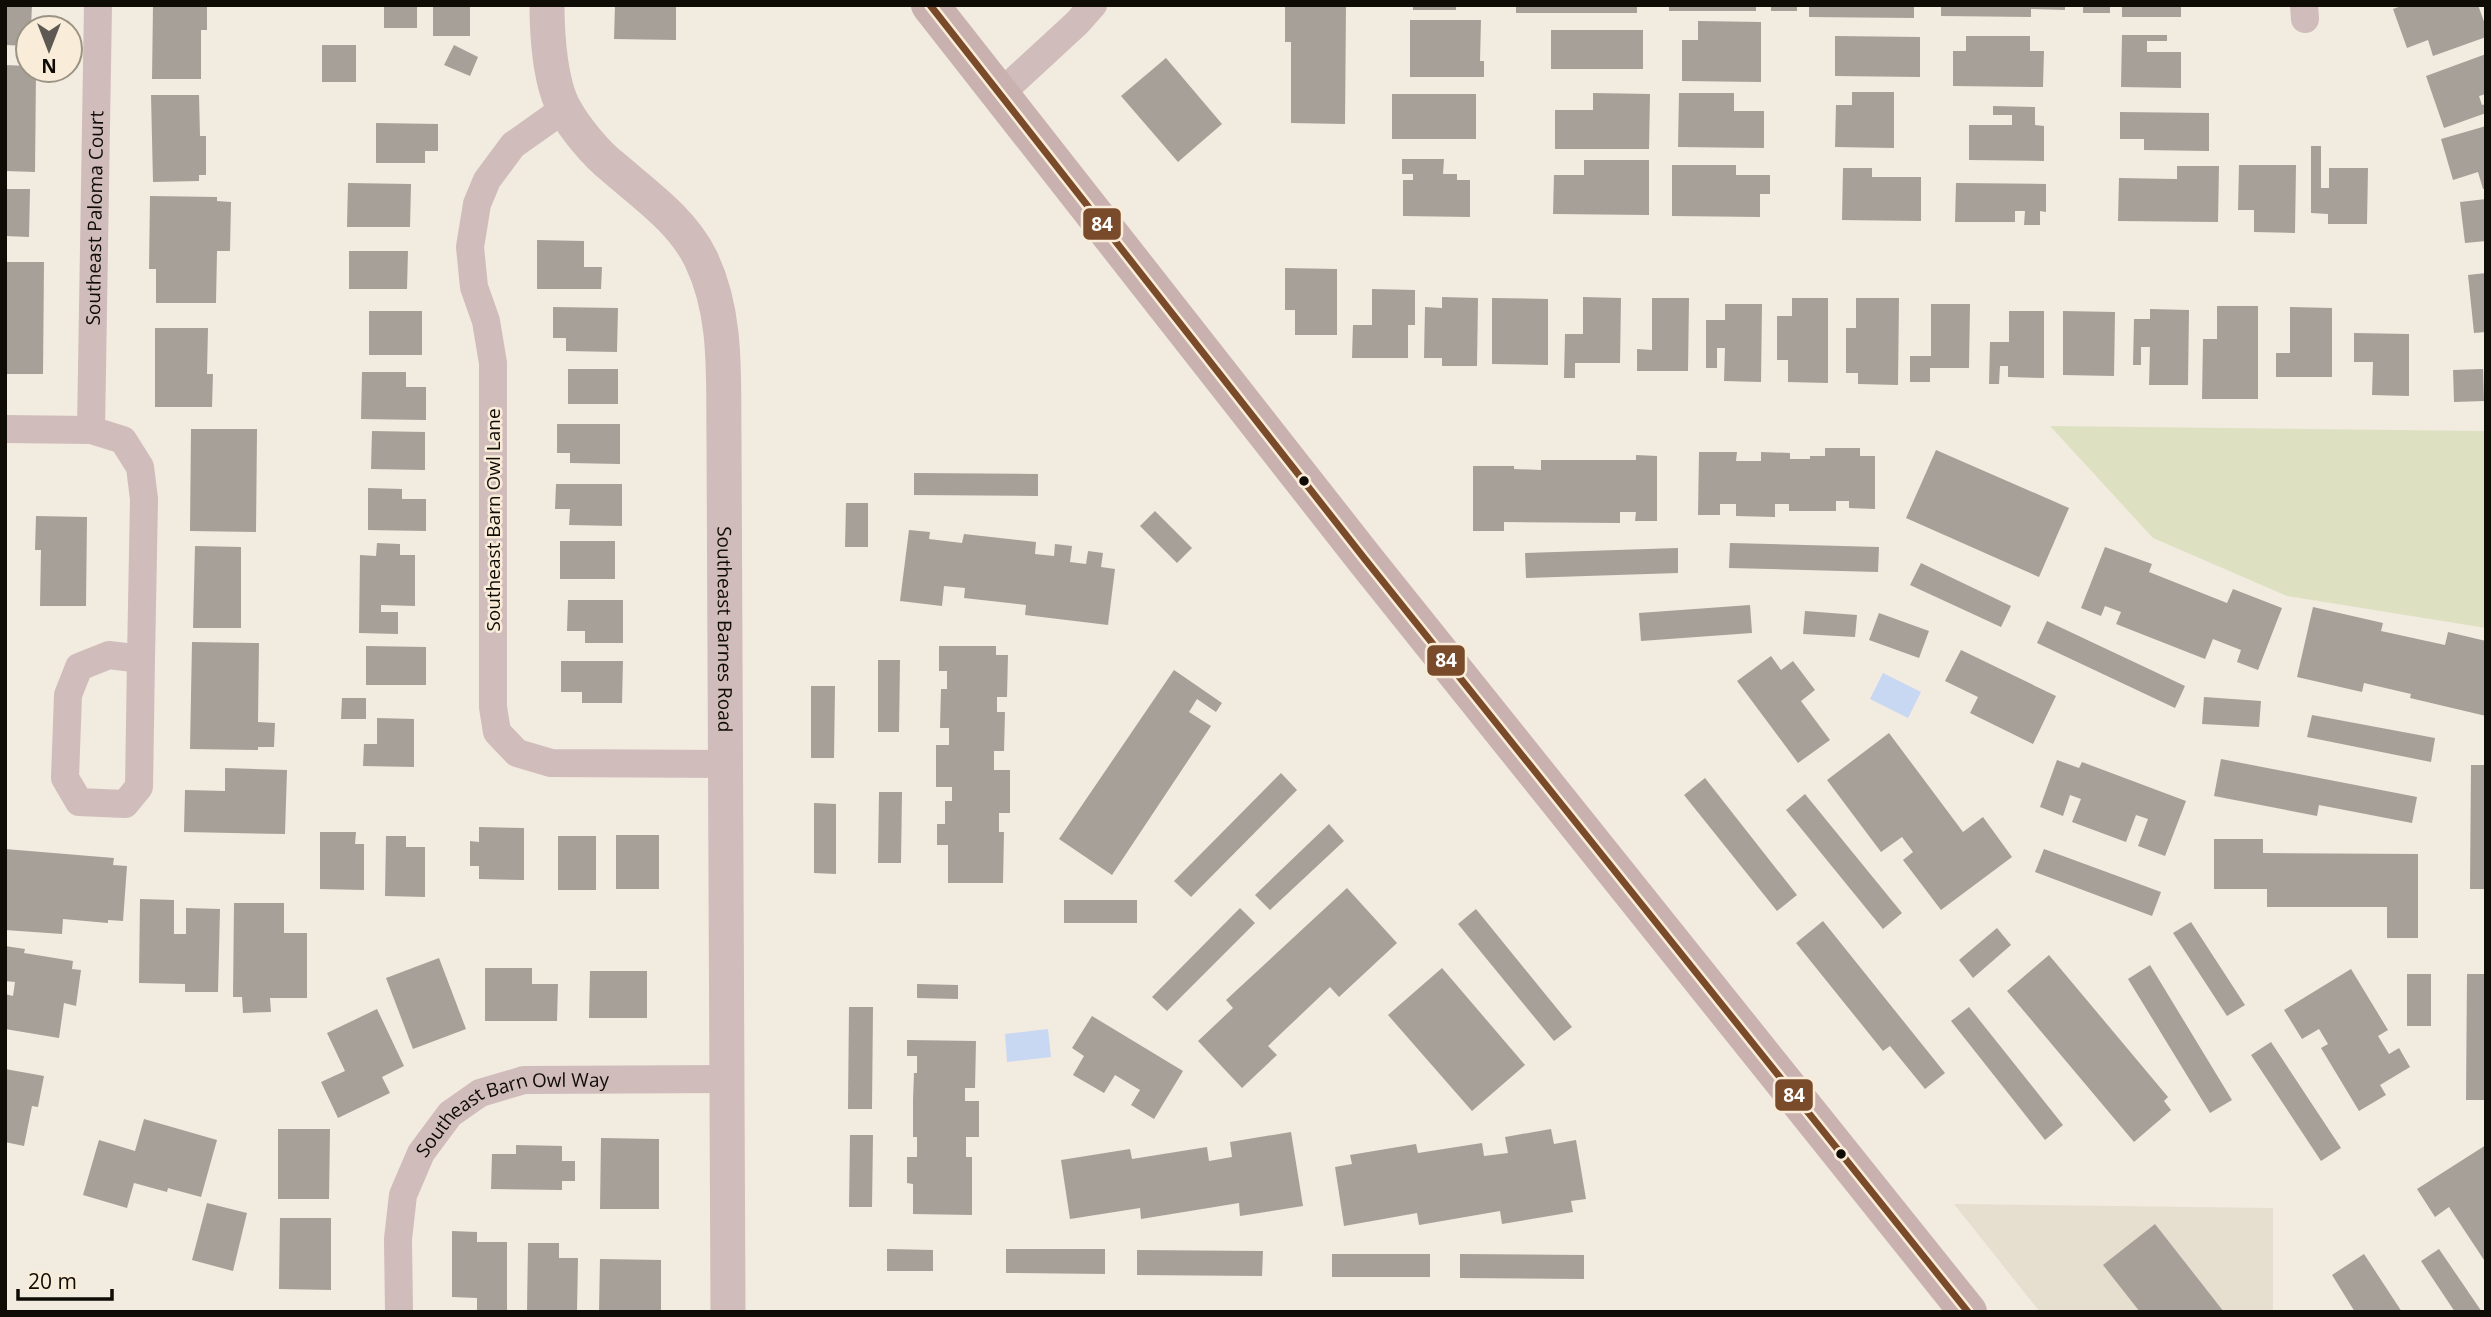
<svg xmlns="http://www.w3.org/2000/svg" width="2491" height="1317" font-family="'Open Sans',sans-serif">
<rect width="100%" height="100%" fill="#f2ebe0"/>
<!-- commercial -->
<path fill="#e6decf" d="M1954 1204 2273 1208V1312H2040Z"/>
<!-- green -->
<path fill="#dee1c1" d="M2050 426 2486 431V628L2287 596 2153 538Z"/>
<!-- water -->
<g fill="#c8d8f2">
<path d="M1883 673 1921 692 1908 718 1870 699Z"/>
<path d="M1048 1029 1051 1057 1007 1062 1005 1034Z"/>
</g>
<!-- building -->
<g fill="#a7a099">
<path d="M5 5H32L31 28H28V46L5 45Z"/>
<path d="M153 5H207V30H201V79H152Z"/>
<rect x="384" y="5" width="33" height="23"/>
<rect x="433" y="5" width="37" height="31"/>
<path d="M615 5H676V40L614 39Z"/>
<path d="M1285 5H1346L1345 124 1291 123V42H1285Z"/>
<rect x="1413" y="5" width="43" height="5"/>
<rect x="1516" y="5" width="121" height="8"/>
<rect x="1669" y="5" width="87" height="6"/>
<rect x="1771" y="5" width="26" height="6"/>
<path d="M1809 5H1914V18L1809 17Z"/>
<path d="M1941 5H2065V10L2031 9V17L1941 16Z"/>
<rect x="2083" y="5" width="27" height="8"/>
<rect x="2122" y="5" width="59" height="12"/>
<path d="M2404 5H2478L2486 27V37L2433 56 2428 40 2407 48 2393 9Z"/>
<path d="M1410 20H1481L1480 61H1484V77H1410Z"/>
<path d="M1698 21 1761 22V82L1682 81V40H1698Z"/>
<rect x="1551" y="30" width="92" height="39"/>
<path d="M2122 35H2167V41H2147V52H2181V88L2121 87Z"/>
<path d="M1835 36 1920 37V77L1835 76Z"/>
<path d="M1966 36H2030V51H2044L2043 87 1953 86V51H1966Z"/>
<rect x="322" y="45" width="34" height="37"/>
<path d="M454 45 478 57 470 76 444 65Z"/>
<path d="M2486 54V94L2479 96 2482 105 2486 104V113L2444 128 2426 76Z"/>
<path d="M1166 58 1222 124 1178 162 1121 96Z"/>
<path d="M5 65 28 66V70H36L35 172 5 171Z"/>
<path d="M1852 92H1894V148L1835 147 1836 105H1852Z"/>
<path d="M1593 93 1650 94 1649 149H1555V110H1593Z"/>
<path d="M1679 93H1734V111H1764V148L1678 147Z"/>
<rect x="1392" y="94" width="84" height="45"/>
<path d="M151 95H199L200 136H206V175H199V181L153 182Z"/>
<path d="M1993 106 2035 107V125L2044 126V161L1969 160V125H2012V115H1993Z"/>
<path d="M2120 112 2209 113V151L2144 150V139H2120Z"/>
<path d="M376 123 438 124V151H425V163H376Z"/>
<path d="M2486 126V189H2483L2478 172 2453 180 2441 139Z"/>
<path d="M2311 146H2321V188H2329V168H2368L2367 224H2328V214L2311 213Z"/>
<path d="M1402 159H1444L1443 174H1457V180H1470V217L1403 216V180H1413V174H1402Z"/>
<path d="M1584 160H1649V215L1553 214 1554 175H1584Z"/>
<path d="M1672 165H1736V175H1770V194H1760V217L1672 216Z"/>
<path d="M2239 165H2296L2295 233 2254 232V210H2238Z"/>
<path d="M2177 166H2219L2218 222 2118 221 2119 178 2177 179Z"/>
<path d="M1843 168H1872V177H1921V221L1842 220Z"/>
<path d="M348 183 411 184 410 227H347Z"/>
<path d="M1956 183 2046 184V212L2040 211V225H2024L2025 211H2015V222H1955Z"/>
<path d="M5 189H30L29 237 5 236Z"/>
<path d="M150 196 217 197V201L231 202 230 251H217L216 303H156V269H149Z"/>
<path d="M2486 199V241L2465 243 2460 202Z"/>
<path d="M537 240 584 241V267H602L601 289H537Z"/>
<path d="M349 251H408L407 289H349Z"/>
<path d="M5 262H44L43 374H5Z"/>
<path d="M1285 268 1337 269V335H1295V310H1285Z"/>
<path d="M2486 273V332L2474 333 2468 275Z"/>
<path d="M1372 289 1415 290V325H1408V358H1352L1353 325H1372Z"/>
<path d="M1442 297 1478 298 1477 366H1442V358H1424L1425 307 1442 308Z"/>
<path d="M1583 297 1621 298 1620 363H1575V378H1564L1565 334H1583Z"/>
<path d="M1492 298 1548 299V365L1492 364Z"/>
<path d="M1652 298H1689L1688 371H1637V349L1652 350Z"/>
<path d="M1792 298H1828V383L1788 382V360H1777V316H1792Z"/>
<path d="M1856 298H1899L1898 385 1858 384V373H1846V328H1856Z"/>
<path d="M1725 304H1762L1761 382 1724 381 1725 348H1717V368H1706V320H1725Z"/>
<path d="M1931 304H1970L1969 368H1930V382H1910V356H1931Z"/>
<path d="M2217 306H2258V399H2202L2203 339H2217Z"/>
<path d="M553 307 618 308 617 352 566 351V338H553Z"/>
<path d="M2290 307 2332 308V377H2276V353H2290Z"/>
<path d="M2150 309 2189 310 2188 385H2149L2150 347H2141V365H2133L2134 319H2150Z"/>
<rect x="369" y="311" width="53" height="44"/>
<path d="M2009 311H2044V378L2008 377V366H2000L1999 384H1989L1990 342H2009Z"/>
<path d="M2063 311 2115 312 2114 376 2063 375Z"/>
<path d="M155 328H208L207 374H213L212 407H155Z"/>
<path d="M2354 333 2409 334V396L2372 395 2373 362H2354Z"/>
<rect x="568" y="369" width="50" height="35"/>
<path d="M2483 369 2484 401 2454 402 2453 370Z"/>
<path d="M362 372H406V387H426V420L361 419Z"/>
<path d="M557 424H620V464L570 463V453H557Z"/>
<path d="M191 429H257L256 532 190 531Z"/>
<path d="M372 431 425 432V470L371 469Z"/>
<path d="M1825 448H1860V456H1875V509L1849 508V501H1836V511H1789V504H1775V517L1736 516V504H1720V515H1698L1699 452H1737L1736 461H1761V452L1790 453V459H1810V456H1825Z"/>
<path d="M1936 450 2069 508 2039 577 1906 518Z"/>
<path d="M1636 455 1657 456V521H1635L1636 512H1620V523L1504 522V531H1473V466H1514V469L1541 470V460H1636Z"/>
<path d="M914 473 1038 474V496L914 495Z"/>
<path d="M556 484H622V526L569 525 570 509H555Z"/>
<path d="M368 488 402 489V499H426V531L368 530Z"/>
<path d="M846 503H868V547H845Z"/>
<path d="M1155 511 1192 548 1177 563 1140 526Z"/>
<path d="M36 516 87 517 86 606H40L41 550H35Z"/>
<path d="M909 530 930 532 929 539 962 543 964 534 1036 542 1035 554 1054 556 1055 544 1072 546 1070 562 1086 564 1088 551 1103 553 1101 567 1115 569 1108 625 1025 615 1026 605 964 598 965 588 944 586 942 606 900 601Z"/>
<rect x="560" y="541" width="55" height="38"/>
<path d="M377 543 400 544V555H415V606L381 605V612H398V634L359 633 360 555 376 556Z"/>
<path d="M1730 543 1879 547 1878 572 1729 568Z"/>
<path d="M195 546 241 547V628H193Z"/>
<path d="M2105 547 2152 564 2149 572 2227 603 2233 589 2282 608 2258 670 2237 662 2241 650 2213 639 2205 659 2116 624 2121 612 2105 606 2101 616 2081 608Z"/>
<path d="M1678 548V573L1526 578 1525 553Z"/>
<path d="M1921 563 2011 606 2001 627 1910 585Z"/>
<path d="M568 600H623V643H585V631H567Z"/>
<path d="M1750 605 1752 633 1641 641 1639 613Z"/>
<path d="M2313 607 2383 623 2381 631 2445 645 2448 632 2486 641V716L2410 698 2411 694 2364 683 2362 692 2297 677Z"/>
<path d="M1805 611 1857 615 1855 637 1803 634Z"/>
<path d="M1879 613 1929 631 1919 658 1869 640Z"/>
<path d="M2047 621 2185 686 2175 708 2037 643Z"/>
<path d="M192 642 259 643 258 722 275 723 274 747H258V750L190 749Z"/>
<path d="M366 646 426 647V685H366Z"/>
<path d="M939 646H996V655H1008L1007 697H997V712H1005L1004 751H994V770H1010V813H999V832H1004L1003 883H948V845H937V824H945V801H952V787H936V745H949V728H940L941 689H947V671H939Z"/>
<path d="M1961 650 2056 696 2033 744 1970 713 1978 697 1945 681Z"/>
<path d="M1771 656 1781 670 1793 661 1815 690 1801 701 1830 740 1798 763 1737 681Z"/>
<path d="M878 660H900L899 732H878Z"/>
<path d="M561 661H623L622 703H582V692H561Z"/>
<path d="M1174 670 1222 703 1216 712 1197 699 1189 712 1211 726 1112 875 1059 839Z"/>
<path d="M811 686H835L834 758H811Z"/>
<path d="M2204 697 2261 701 2259 727 2202 724Z"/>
<path d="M342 698H366V719H341Z"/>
<path d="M2312 715 2435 738 2431 762 2307 737Z"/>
<path d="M377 718 414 719V767L363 766 364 744H377Z"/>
<path d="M1889 733 1963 832 1983 817 2012 857 1941 910 1903 860 1913 852 1902 837 1881 852 1827 780Z"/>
<path d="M2221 759 2417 797 2412 823 2319 805 2317 816 2214 796Z"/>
<path d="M2057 760 2079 768 2082 762 2186 801 2165 856 2138 846 2148 819 2136 815 2126 842 2072 822 2081 799 2070 795 2063 816 2040 807Z"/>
<path d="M2471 765H2486V889H2470Z"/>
<path d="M225 768 287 770 285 834 184 832 185 790 225 791Z"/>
<path d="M1281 773 1297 790 1191 897 1174 881Z"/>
<path d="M1705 778 1797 895 1777 911 1684 795Z"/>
<path d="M879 792H902L901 863H878Z"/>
<path d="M1805 794 1902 913 1883 929 1786 810Z"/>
<path d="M814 803 836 804V874L814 873Z"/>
<path d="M1329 824 1344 841 1270 910 1255 895Z"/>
<path d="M479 827 524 828V880L479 879V866H470V841L479 842Z"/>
<path d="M320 832H356L355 844H364V890L320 889Z"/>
<rect x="616" y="835" width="43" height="54"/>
<path d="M386 836H406V847H425V897L385 896Z"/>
<rect x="558" y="836" width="38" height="54"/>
<path d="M2214 839H2263V853L2418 854V938H2387V907H2267V889H2214Z"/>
<path d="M5 849 114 858 113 865 127 866 123 921 108 920V923L63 919 62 934 5 930Z"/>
<path d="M2044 849 2161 892 2152 916 2035 872Z"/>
<path d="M1347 888 1397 943 1339 997 1330 987 1268 1046 1277 1055 1242 1088 1198 1041 1233 1008 1226 1000Z"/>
<path d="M140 899 174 900V934H186V908L220 909 218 992H185V984L139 983Z"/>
<rect x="1064" y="900" width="73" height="23"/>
<path d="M234 903H284V933H307V998H270L271 1012 243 1013 242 997H233Z"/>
<path d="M1240 908 1255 923 1167 1011 1152 997Z"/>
<path d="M1476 909 1572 1027 1554 1041 1458 924Z"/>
<path d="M1823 921 1945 1073 1925 1089 1890 1046 1883 1051 1796 943Z"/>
<path d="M2191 922 2245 1005 2227 1016 2173 933Z"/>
<path d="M1997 928 2011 945 1973 978 1959 960Z"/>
<path d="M5 946 25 949 24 953 73 961 72 969 81 970 76 1006 64 1003 59 1038 5 1029V994L13 996 15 982 5 981Z"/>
<path d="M2049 955 2168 1097 2164 1101 2171 1110 2134 1142 2007 991Z"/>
<path d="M439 958 466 1029 413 1049 386 978Z"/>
<path d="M2150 965 2232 1100 2210 1113 2128 979Z"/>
<path d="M485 968H532V984H558L557 1021H485Z"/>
<path d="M1442 968 1525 1065 1472 1111 1388 1015Z"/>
<path d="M2351 969 2388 1030 2378 1036 2389 1054 2399 1048 2410 1067 2380 1085 2386 1095 2359 1111 2321 1048 2328 1044 2319 1029 2302 1039 2284 1010Z"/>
<path d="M590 971H647V1018H589Z"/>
<rect x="2407" y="974" width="24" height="52"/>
<path d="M2467 974H2486V1100H2466Z"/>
<path d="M917 984 958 985V999L917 998Z"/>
<path d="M849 1007H873L872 1109H848Z"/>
<path d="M1969 1007 2063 1125 2045 1140 1951 1021Z"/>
<path d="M377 1009 404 1066 382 1077 390 1093 338 1118 321 1082 345 1071 327 1033Z"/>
<path d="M1092 1016 1183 1071 1154 1119 1131 1105 1140 1090 1115 1075 1104 1093 1073 1075 1084 1056 1072 1048Z"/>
<path d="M907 1040 976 1041 975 1088H965V1101H979V1137H966V1157H972V1215L913 1214V1184L907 1183V1157H917V1137H913V1100L914 1073H917V1056H907Z"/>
<path d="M2271 1042 2341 1148 2321 1161 2251 1055Z"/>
<path d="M5 1069 44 1076 38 1107 32 1106 24 1146 5 1142Z"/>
<path d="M144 1119 217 1140 201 1197 168 1188 167 1192 134 1183 127 1208 83 1195 99 1140 135 1151Z"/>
<path d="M278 1129H330L329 1199H278Z"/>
<path d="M1551 1129 1554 1144 1576 1140 1586 1199 1571 1201 1573 1212 1502 1224 1500 1211 1419 1225 1417 1213 1344 1226 1335 1167 1352 1164 1350 1155 1416 1144 1418 1153 1482 1143 1484 1156 1508 1153 1505 1137Z"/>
<path d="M1291 1132 1303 1206 1240 1216 1239 1203 1141 1219 1140 1208 1070 1219 1061 1160 1130 1149 1132 1159 1207 1147 1209 1161 1232 1157 1230 1142Z"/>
<path d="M850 1135H873L872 1207H849Z"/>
<path d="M601 1138 659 1139V1209H600Z"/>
<path d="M516 1145 562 1146V1161H575V1181H562V1190L491 1189 492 1154H516Z"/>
<path d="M2486 1145V1263L2449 1207 2435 1217 2417 1189Z"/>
<path d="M207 1203 247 1213 233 1271 192 1260Z"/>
<path d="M280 1218H331V1290L279 1289Z"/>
<path d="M2155 1224 2224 1312H2140L2103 1265Z"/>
<path d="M452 1231 477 1232V1242H507V1312H477V1298L452 1297Z"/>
<path d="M528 1243H559V1258H578L577 1312H527Z"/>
<path d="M887 1249 933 1250V1271H887Z"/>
<path d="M1006 1249H1105V1274L1006 1273Z"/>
<path d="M2439 1249 2482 1312H2455L2421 1261Z"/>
<path d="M1137 1250 1263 1251 1262 1276 1137 1275Z"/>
<rect x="1332" y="1254" width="98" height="23"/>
<path d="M1460 1254 1584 1255V1279L1460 1278Z"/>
<path d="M2364 1254 2402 1312H2355L2332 1275Z"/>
<path d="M600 1259 661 1260V1312H599Z"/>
</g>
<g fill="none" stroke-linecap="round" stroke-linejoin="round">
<!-- minor -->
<g stroke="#d0bcbb" stroke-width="28">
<path d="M2304 5 2305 19"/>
<path d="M1000 94 1077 23 1093 5"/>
<path d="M564 109 513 145 487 180 477 204 470 247 474 287 486 321 493 363V707L497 732 517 753 551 763 725 764"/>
<path d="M5 429 91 430 123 440 140 467 144 499 141 659"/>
<path id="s1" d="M91 430 98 5"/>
<path d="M109 655 141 659 139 787 125 804 79 802 65 778 68 695 79 667Z"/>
<path id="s2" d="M399 1312 398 1239 403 1195 421 1153 450 1114 480 1093 524 1080 727 1079"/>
</g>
<!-- tertiary -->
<path stroke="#d0bcbb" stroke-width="35" id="s3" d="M547 5C547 35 550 84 565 110 575 128 596 154 613 167 645 195 682 220 701 259 728 315 723 378 724 438L728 1312"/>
<!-- secondary -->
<path stroke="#c9b1b0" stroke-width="38" d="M930 5 1364 558 1968 1312"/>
<!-- bus-1 casing -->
<g stroke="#f9edd9" stroke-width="12">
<path id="bus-1" d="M930 5 1364 558 1968 1312"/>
</g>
<!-- bus-1 -->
<use href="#bus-1" stroke="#7a4b2a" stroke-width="7"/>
</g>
<!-- markers -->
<g fill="#0f0b05" stroke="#f9edd9" stroke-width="2.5">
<circle cx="1304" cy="481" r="6"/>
<circle cx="1841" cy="1154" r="6"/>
</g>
<g text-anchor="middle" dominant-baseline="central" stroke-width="5" stroke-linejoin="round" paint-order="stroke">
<!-- street labels -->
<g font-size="19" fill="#0f0b05" stroke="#f9edd9">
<text stroke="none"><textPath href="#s1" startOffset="212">Southeast Paloma Court</textPath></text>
<text transform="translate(493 520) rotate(-90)">Southeast Barn Owl Lane</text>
<text stroke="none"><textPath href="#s3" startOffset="684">Southeast Barnes Road</textPath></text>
<text stroke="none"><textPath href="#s2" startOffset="270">Southeast Barn Owl Way</textPath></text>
</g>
</g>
<g stroke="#f9edd9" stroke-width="2.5">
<rect x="1082" y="207" width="40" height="34" rx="7" fill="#7a4b2a"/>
<rect x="1426" y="644" width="40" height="33" rx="7" fill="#7a4b2a"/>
<rect x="1774" y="1078" width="40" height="34" rx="7" fill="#7a4b2a"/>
</g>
<g font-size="19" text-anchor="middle" font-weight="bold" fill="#fff">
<text x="1102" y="231">84</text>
<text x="1446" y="667">84</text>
<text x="1794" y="1102">84</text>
</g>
<!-- border -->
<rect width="2491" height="1317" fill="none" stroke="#0f0b05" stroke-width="14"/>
<!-- north arrow -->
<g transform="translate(49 49) rotate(180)"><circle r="33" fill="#f9edd9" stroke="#9b9384" stroke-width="2"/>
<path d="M0-5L12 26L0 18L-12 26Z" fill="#5e5952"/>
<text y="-10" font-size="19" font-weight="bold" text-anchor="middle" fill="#0f0b05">N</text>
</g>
<!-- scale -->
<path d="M18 1289v10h94v-10" fill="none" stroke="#0f0b05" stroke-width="3.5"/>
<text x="28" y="1289" font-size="21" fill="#0f0b05" stroke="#f9edd9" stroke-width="5" paint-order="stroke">20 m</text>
</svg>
